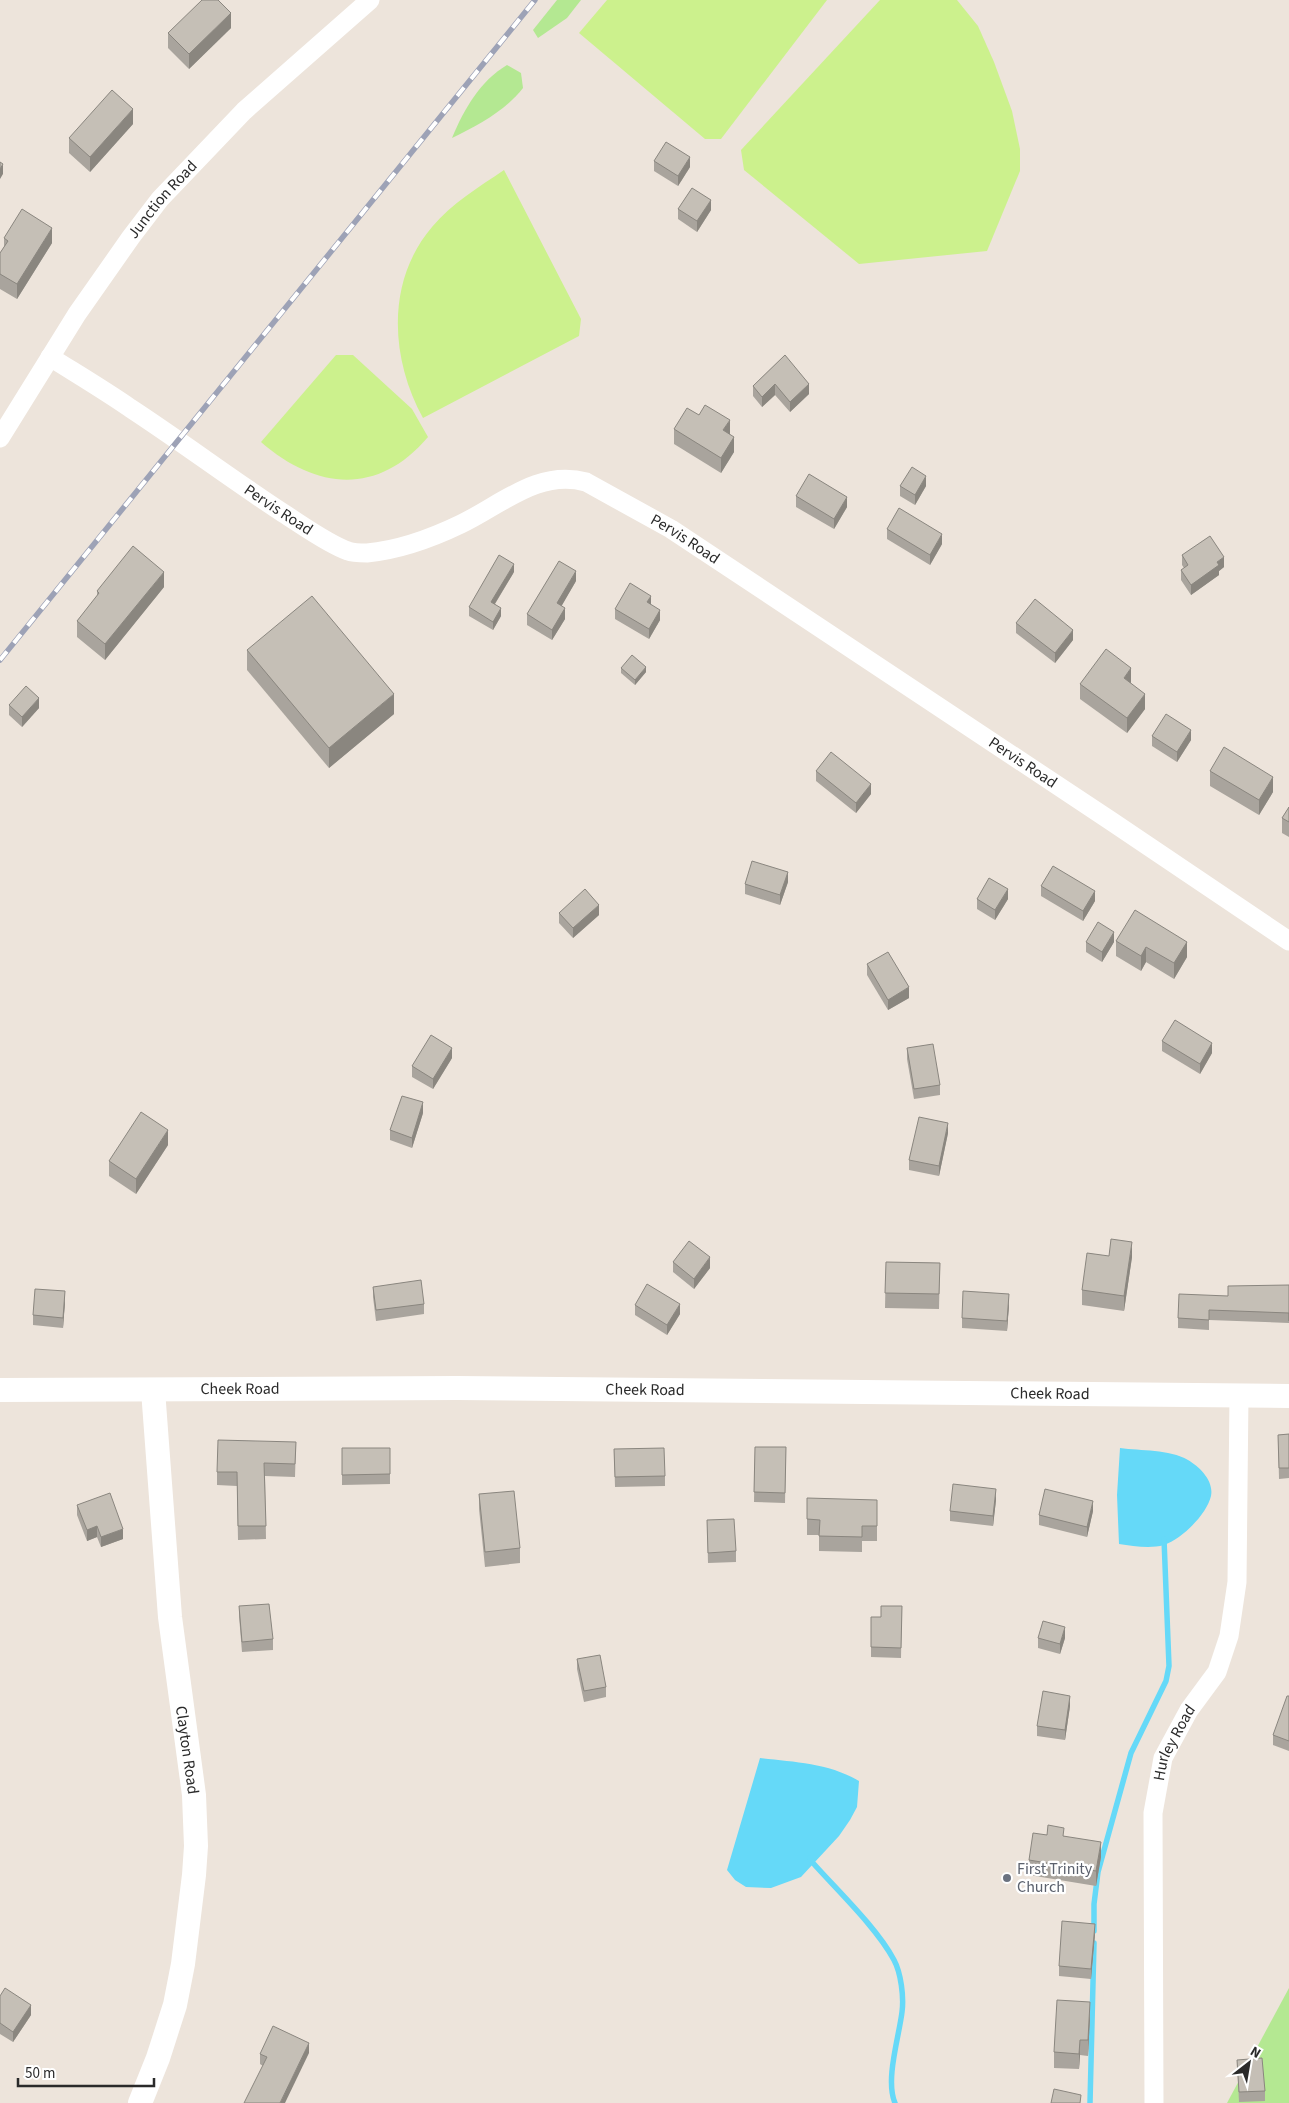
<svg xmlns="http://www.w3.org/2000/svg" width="1289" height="2103" font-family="'Source Sans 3',sans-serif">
<rect width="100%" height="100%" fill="#ede4db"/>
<!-- green -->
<g fill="#b4e892">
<path d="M557 0H581L567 18 538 38 533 30Z"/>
<path d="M507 65 521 73 523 88C505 111 478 125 452 138 464 109 480 81 507 65Z"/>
<path d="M1289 1988V2103H1227Z"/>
</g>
<!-- pitch -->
<g fill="#ccf18d">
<path d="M607 0H827L721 139H705L579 33Z"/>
<path d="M880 0H957L978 26 994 62 1012 111 1020 149V171L987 251 859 264 744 170 741 150Z"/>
<path d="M504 170 581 319 579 336 423 418C390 358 386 281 432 227 451 204 479 187 504 170Z"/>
<path d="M336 355H353L412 409 428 437C378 496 316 490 261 442Z"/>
</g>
<!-- water -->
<g fill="#65d9f8">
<path d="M1120 1448C1141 1451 1169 1449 1188 1460 1200 1467 1214 1481 1211 1496 1207 1514 1182 1539 1164 1545 1150 1549 1133 1546 1119 1544L1117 1495Z"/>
<path d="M760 1758C794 1762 829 1763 859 1781L857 1807 850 1820 839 1836 801 1877 771 1888 746 1887 735 1880 727 1870Z"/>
</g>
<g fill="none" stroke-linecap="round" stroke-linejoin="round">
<!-- stream -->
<g stroke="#65d9f8" stroke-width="5.5">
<path d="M810 1858 813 1863C837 1890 877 1928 894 1960 901 1973 904 1997 902 2012 899 2037 885 2080 895 2103"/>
<path d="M1094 1931V1904L1098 1872 1131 1753 1166 1681 1169 1666 1164 1539"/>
<path d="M1090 2103 1094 1943"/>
</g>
<!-- minor -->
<g stroke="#fff" stroke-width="19">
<path id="s1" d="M50 357C77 374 104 390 130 408 182 442 231 479 283 513 302 525 328 544 348 551 353 553 362 553 367 553 399 550 432 538 461 524 501 505 538 469 586 482L671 529 1111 821 1289 941"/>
<path id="s2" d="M0 438 77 314 131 237 160 199 244 111 370 0"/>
<path id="s3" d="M1154 2103 1153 1813 1163 1758 1189 1710 1217 1672 1229 1636 1237 1582 1239 1395"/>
</g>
<!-- tertiary -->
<g stroke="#fff" stroke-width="24">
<path id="s4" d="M0 1390 457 1388 1289 1396"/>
<path d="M140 2103 158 2058 175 2005 183 1964 194 1875 196 1846 194 1795 170 1617 153 1390"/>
</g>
<!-- rail casing -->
<g stroke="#9da2b6" stroke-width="5.5">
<path id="rail" d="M0 660 535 0"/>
</g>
<!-- rail -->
<use href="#rail" stroke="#fff" stroke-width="4" stroke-dasharray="11" stroke-linecap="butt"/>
</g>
<!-- wall -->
<g fill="#a9a49d">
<path d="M231 28 189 69 168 48V33Z"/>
<path d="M133 124 90 172 69 153V138Z"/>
<path d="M654 161 690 167 678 186 654 171Z"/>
<path d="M678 209 711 210 697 232 678 219Z"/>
<path d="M4 238 52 243 17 299 0 289V253L4 247Z"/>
<path d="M785 355 809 394 790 412 775 395 762 407 753 396V386Z"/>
<path d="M699 415 730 434 734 452 721 473 674 444V429Z"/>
<path d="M900 486H926L915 505 900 496Z"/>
<path d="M796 496 847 507 834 529 796 507Z"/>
<path d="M887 529 942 544 930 565 887 539Z"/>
<path d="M1182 555 1224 567 1219 571V575L1191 595 1181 580V570L1184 568 1182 565Z"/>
<path d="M514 572 495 604 501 616 493 630 469 616V607Z"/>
<path d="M576 581 561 606 565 619 552 640 527 625V614Z"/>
<path d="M164 587 105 660 77 637V621L97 597V591Z"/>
<path d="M615 609 660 620 649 639 615 619Z"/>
<path d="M1016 623 1073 640 1055 663 1016 633Z"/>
<path d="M247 650 394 714 329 768 247 670Z"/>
<path d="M621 668 646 672 635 685 621 673Z"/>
<path d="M1131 683 1145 709 1127 733 1080 699V684Z"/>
<path d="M9 705 39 708 22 727 9 715Z"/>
<path d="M1152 736 1191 740 1177 762 1152 746Z"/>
<path d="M816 771 871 794 856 813 816 781Z"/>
<path d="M1210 771 1273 792 1259 815 1210 786Z"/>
<path d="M1289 807V837L1282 833V818Z"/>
<path d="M788 882 780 905 745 894V884Z"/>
<path d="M1041 886 1095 901 1083 921 1041 896Z"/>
<path d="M977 899H1008L995 920 977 909Z"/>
<path d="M559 913 599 915 573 938 559 923Z"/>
<path d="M1116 941 1187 942V957L1174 979 1146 962 1141 971 1116 956Z"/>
<path d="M1086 942H1114L1102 962 1086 952Z"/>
<path d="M867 964 909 998 888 1010 867 975Z"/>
<path d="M1162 1041 1212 1053 1200 1074 1162 1051Z"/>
<path d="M907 1048 940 1085V1095L914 1099 907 1059Z"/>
<path d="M452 1058 433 1089 412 1077V1066Z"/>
<path d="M423 1113 412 1148 390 1140V1130Z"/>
<path d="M948 1133 939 1176 909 1170V1160Z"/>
<path d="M168 1145 136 1194 109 1176V1161Z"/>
<path d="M1109 1256 1132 1257 1124 1311 1082 1305V1290Z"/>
<path d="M673 1262 710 1268 694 1289 673 1272Z"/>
<path d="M886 1262 940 1263 939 1309 885 1308Z"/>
<path d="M1289 1285V1332V1323L1209 1320V1330L1178 1328V1318L1228 1296Z"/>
<path d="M373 1287 424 1304V1314L376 1321 373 1297Z"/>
<path d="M65 1302 63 1328 33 1325V1315Z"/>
<path d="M635 1305 680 1314 667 1335 635 1315Z"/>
<path d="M1009 1305 1007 1331 962 1328V1318Z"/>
<path d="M1289 1434V1478L1279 1479 1278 1435Z"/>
<path d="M296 1442 295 1477 265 1476 266 1539 238 1540 237 1486 217 1485V1472Z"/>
<path d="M755 1447H786L785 1503 754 1502Z"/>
<path d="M342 1448H390V1484L342 1485Z"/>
<path d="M614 1449 665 1476V1486L615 1487Z"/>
<path d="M479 1494 520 1548V1563L485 1567 479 1509Z"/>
<path d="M877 1500V1541H862V1552L819 1551V1535H807V1519Z"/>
<path d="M996 1500 993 1526 950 1521V1511Z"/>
<path d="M77 1505 123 1539 101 1547 97 1537 87 1541 77 1515Z"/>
<path d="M1093 1511 1087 1537 1039 1525V1515Z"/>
<path d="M707 1520 736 1551V1562L708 1563Z"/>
<path d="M239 1606 273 1639V1650L242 1652 239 1616Z"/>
<path d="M902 1606 901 1658 871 1657V1617H881Z"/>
<path d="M1038 1638H1065L1060 1654 1038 1648Z"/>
<path d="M577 1659 606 1687V1697L584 1702 577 1669Z"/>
<path d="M1289 1696V1751L1273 1745V1735Z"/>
<path d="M1070 1706 1065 1740 1037 1736V1726Z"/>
<path d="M1047 1835 1064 1836 1101 1857 1096 1886 1029 1875V1860Z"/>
<path d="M1095 1934 1091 1979 1059 1976V1966Z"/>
<path d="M0 1996 31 2015 13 2042 0 2034Z"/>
<path d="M1090 2017 1088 2056 1080 2055 1079 2069 1054 2068V2052Z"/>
<path d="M309 2053 263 2066 260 2064V2054Z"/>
<path d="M1237 2060 1265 2091V2101L1239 2102Z"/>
</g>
<!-- shaded-wall -->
<g fill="#8a867f">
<path d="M231 13V28L189 69V54Z"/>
<path d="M133 109V124L90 172V157Z"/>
<path d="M690 157V167L678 186V176Z"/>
<path d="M3 164V174L0 179V169Z"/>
<path d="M711 200V210L697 232V221Z"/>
<path d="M52 228V243L17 299V284Z"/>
<path d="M775 384V395L762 407V397Z"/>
<path d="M809 384V394L790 412V402Z"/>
<path d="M730 420V435L723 430Z"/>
<path d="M734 437V452L721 473V458Z"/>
<path d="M926 476V486L915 505V495Z"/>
<path d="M847 497V507L834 529V519Z"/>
<path d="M942 534V544L930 565V555Z"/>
<path d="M1224 557V567L1219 571V575L1191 595V585L1217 562Z"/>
<path d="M514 564V572L491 610V602Z"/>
<path d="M576 571V581L557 614V603Z"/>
<path d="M164 572V587L105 660V644Z"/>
<path d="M651 596V606L647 602Z"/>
<path d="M501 608V616L493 630V622Z"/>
<path d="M565 608V619L552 640V630Z"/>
<path d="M660 610V620L649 639V629Z"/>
<path d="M1073 630V640L1055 663V653Z"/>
<path d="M646 667V672L635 685V680Z"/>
<path d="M1131 668V683L1124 694V678Z"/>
<path d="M394 694V714L329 768V748Z"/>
<path d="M1145 694V709L1127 733V718Z"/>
<path d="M39 698V708L22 727V717Z"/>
<path d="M1191 730V740L1177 762V752Z"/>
<path d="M1273 777V792L1259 815V800Z"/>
<path d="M871 784V794L856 813V803Z"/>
<path d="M788 872V882L780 905V895Z"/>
<path d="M1008 889V899L995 920V910Z"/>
<path d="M1095 891V901L1083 921V911Z"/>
<path d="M599 905V915L573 938V928Z"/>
<path d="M1114 932V942L1102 962V952Z"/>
<path d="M1187 942V957L1174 979V963Z"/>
<path d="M1146 947V962L1141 971V956Z"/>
<path d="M909 987V998L888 1010V1000Z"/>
<path d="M1212 1043V1053L1200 1074V1064Z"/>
<path d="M452 1048V1058L433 1089V1079Z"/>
<path d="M423 1102V1113L412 1148V1138Z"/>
<path d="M948 1123V1133L939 1176V1166Z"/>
<path d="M168 1130V1145L136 1194V1179Z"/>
<path d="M1132 1242V1257L1124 1311V1296Z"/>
<path d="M710 1257V1268L694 1289V1279Z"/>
<path d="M65 1291V1302L63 1328V1318Z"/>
<path d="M1009 1294V1305L1007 1331V1321Z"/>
<path d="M680 1304V1314L667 1335V1325Z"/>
<path d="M996 1489V1500L993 1526V1516Z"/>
<path d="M1093 1501V1511L1087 1537V1527Z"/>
<path d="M97 1526V1537L87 1541V1530Z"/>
<path d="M123 1529V1539L101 1547V1537Z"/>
<path d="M1065 1627V1638L1060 1654V1644Z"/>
<path d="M1070 1696V1706L1065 1740V1730Z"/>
<path d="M1101 1842V1857L1096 1886V1871Z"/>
<path d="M1095 1924V1934L1091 1979V1969Z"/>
<path d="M1090 2002V2017L1088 2056V2040Z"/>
<path d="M31 2005V2015L13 2042V2032Z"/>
<path d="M1080 2040V2055L1079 2069V2054Z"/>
<path d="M309 2043V2053L285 2103H280Z"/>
</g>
<!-- building -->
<g fill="#c5bfb6" stroke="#8a867f">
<path d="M202 0H218L231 13 189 54 168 33Z"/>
<path d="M112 90 133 109 90 157 69 138Z"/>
<path d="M666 142 690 157 678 176 654 161Z"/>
<path d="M0 162 3 164 0 169Z"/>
<path d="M692 188 711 200 697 221 678 209Z"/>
<path d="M22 209 52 228 17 284 0 274V253L8 241 4 238Z"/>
<path d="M785 355 809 384 790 402 775 384 762 397 753 386Z"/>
<path d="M705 405 730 420 723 430 734 437 721 458 674 429 687 408 699 415Z"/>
<path d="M912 467 926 476 915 495 900 486Z"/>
<path d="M809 474 847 497 834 519 796 496Z"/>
<path d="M899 508 942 534 930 555 887 529Z"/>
<path d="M1210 536 1224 557 1217 562 1219 565 1191 585 1181 570 1188 565 1182 555Z"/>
<path d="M133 546 164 572 105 644 77 621 99 593 97 591Z"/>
<path d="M499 555 514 564 491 602 501 608 493 622 469 607Z"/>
<path d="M559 561 576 571 557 603 565 608 552 630 527 614Z"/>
<path d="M630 583 651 596 647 602 660 610 649 629 615 609Z"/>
<path d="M312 596 394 694 329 748 247 650Z"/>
<path d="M1035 599 1073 630 1055 653 1016 623Z"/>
<path d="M1106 649 1131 668 1124 678 1145 694 1127 718 1080 684Z"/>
<path d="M632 655 646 667 635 680 621 668Z"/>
<path d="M26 686 39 698 22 717 9 705Z"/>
<path d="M1166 714 1191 730 1177 752 1152 736Z"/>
<path d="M1224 747 1273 777 1259 800 1210 771Z"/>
<path d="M831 752 871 784 856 803 816 771Z"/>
<path d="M1289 807V822L1282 818Z"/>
<path d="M752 861 788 872 780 895 745 884Z"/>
<path d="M1053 866 1095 891 1083 911 1041 886Z"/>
<path d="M989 878 1008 889 995 910 977 899Z"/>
<path d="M585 889 599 905 573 928 559 913Z"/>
<path d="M1135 910 1187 942 1174 963 1146 947 1141 956 1116 941Z"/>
<path d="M1098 922 1114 932 1102 952 1086 942Z"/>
<path d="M888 952 909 987 888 1000 867 964Z"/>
<path d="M1175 1020 1212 1043 1200 1064 1162 1041Z"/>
<path d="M431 1035 452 1048 433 1079 412 1066Z"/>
<path d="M933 1044 940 1085 914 1089 907 1048Z"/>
<path d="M402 1096 423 1102 412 1138 390 1130Z"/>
<path d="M141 1112 168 1130 136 1179 109 1161Z"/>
<path d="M919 1117 948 1123 939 1166 909 1160Z"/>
<path d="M1111 1239 1132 1242 1124 1296 1082 1290 1087 1253 1109 1256Z"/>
<path d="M689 1241 710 1257 694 1279 673 1262Z"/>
<path d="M886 1262 940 1263 939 1294 885 1293Z"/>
<path d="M421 1280 424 1304 376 1310 373 1287Z"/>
<path d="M647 1284 680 1304 667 1325 635 1305Z"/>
<path d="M1289 1285V1321V1313L1209 1310V1320L1178 1318 1179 1294 1228 1296V1286Z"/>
<path d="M35 1289 65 1291 63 1318 33 1315Z"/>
<path d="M963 1291 1009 1294 1007 1321 962 1318Z"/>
<path d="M1289 1434V1468H1279L1278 1435Z"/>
<path d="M218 1440 296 1442 295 1464 264 1463 266 1526H238L237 1472H217Z"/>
<path d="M755 1447H786L785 1493 754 1492Z"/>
<path d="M342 1448H390V1474L342 1475Z"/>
<path d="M664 1448 665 1476 615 1477 614 1449Z"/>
<path d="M953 1484 996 1489 993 1516 950 1511Z"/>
<path d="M1045 1489 1093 1501 1087 1527 1039 1515Z"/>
<path d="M514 1491 520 1548 485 1552 479 1494Z"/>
<path d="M110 1493 123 1529 101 1537 97 1526 87 1530 77 1505Z"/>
<path d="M807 1498 877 1500V1526H862V1537L819 1536 820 1520 807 1519Z"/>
<path d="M734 1519 736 1551 708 1553 707 1520Z"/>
<path d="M269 1604 273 1639 242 1642 239 1606Z"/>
<path d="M881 1606H902L901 1648 871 1647V1617H881Z"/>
<path d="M1043 1621 1065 1627 1060 1644 1038 1638Z"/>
<path d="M600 1655 606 1687 584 1691 577 1659Z"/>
<path d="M1043 1691 1070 1696 1065 1730 1037 1726Z"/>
<path d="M1287 1696H1289V1741L1273 1735Z"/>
<path d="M1048 1825 1064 1828 1063 1836 1101 1842 1096 1871 1029 1860 1033 1833 1047 1835Z"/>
<path d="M1062 1921 1095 1924 1091 1969 1059 1966Z"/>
<path d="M5 1988 31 2005 13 2032 0 2023V1996Z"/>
<path d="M1057 2000 1090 2002 1088 2040H1080L1079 2054 1054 2052Z"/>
<path d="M273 2026 309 2043 280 2103H244L267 2057 260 2054Z"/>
<path d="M1262 2058 1265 2091 1239 2092 1237 2060Z"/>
<path d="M1054 2089 1081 2095 1080 2103H1051Z"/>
</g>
<!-- markers -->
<circle fill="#6b7280" stroke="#fff" stroke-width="2" cx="1007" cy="1878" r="5"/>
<g text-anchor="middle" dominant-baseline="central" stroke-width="4.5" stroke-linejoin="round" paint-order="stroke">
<!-- street labels -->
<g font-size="16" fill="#2a2a2a" stroke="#fff">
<text stroke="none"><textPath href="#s2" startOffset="289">Junction Road</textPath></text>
<text stroke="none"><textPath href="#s1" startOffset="275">Pervis Road</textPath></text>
<text stroke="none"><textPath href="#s1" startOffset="724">Pervis Road</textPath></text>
<text stroke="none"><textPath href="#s1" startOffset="1129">Pervis Road</textPath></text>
<text stroke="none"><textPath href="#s4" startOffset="645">Cheek Road</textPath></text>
<text stroke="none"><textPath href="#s4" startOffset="240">Cheek Road</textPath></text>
<text stroke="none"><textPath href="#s4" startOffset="1050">Cheek Road</textPath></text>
<text stroke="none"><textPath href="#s3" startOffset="364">Hurley Road</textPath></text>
<text transform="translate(187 1750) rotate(82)">Clayton Road</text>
</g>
<!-- worship labels -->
<g font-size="16" fill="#5b616d" stroke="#fff" text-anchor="start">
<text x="1017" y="1869">First Trinity<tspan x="1017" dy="18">Church</tspan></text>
</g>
</g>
<!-- north arrow -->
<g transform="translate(1249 2063) rotate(31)" stroke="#ffffff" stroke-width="4" paint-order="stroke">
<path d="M0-4L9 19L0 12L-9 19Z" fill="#2a2a2a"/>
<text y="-8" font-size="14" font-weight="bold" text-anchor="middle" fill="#2a2a2a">N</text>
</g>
<!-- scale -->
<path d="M18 2078v8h136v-8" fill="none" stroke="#2a2a2a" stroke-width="2.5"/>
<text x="25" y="2078" font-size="15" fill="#2a2a2a" stroke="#ffffff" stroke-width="4" paint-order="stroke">50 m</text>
</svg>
